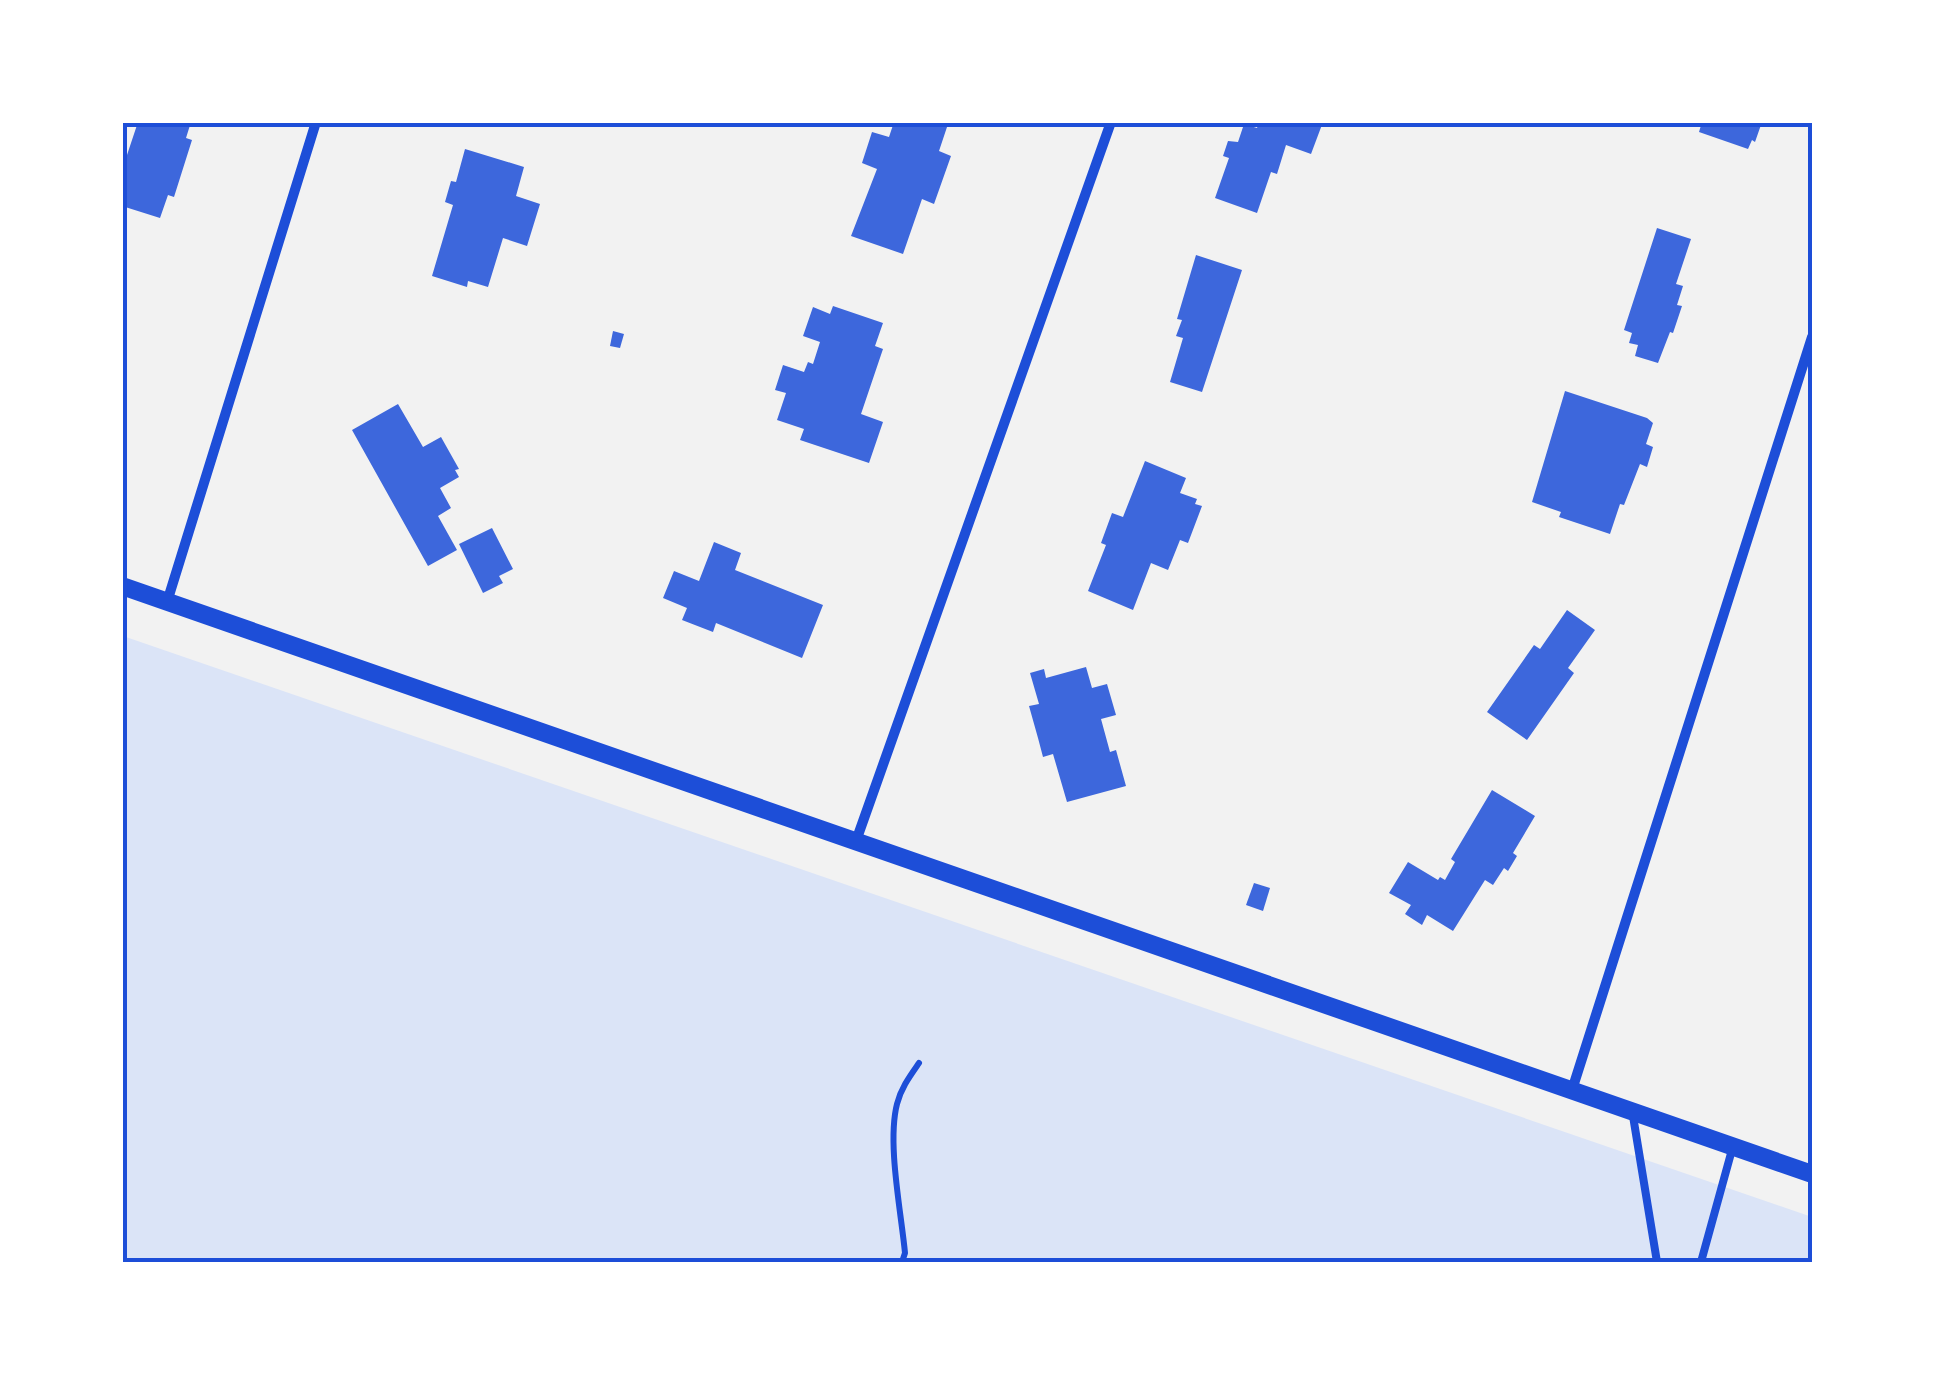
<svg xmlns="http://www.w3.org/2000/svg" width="1935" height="1385" font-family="Lato,sans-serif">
<rect width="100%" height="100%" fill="#f2f2f2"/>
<!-- green -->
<path fill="#dbe4f7" d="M123 636 1812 1217V1262H123Z"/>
<!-- building -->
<g fill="#3d67dc">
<path d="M138 122H191L186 138 192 140 174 197 168 195 160 218 122 206V170Z"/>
<path d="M894 122 948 124 939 151 951 156 934 204 922 199 903 254 851 236 877 169 862 163 872 132 889 137Z"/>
<path d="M1259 122H1323L1311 154 1286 145 1277 174 1271 172 1257 213 1215 198 1229 158 1223 156 1228 141 1238 142 1244 124 1257 128Z"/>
<path d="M1702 122H1762L1755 142 1752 140 1748 149 1699 132Z"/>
<path d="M465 149 524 167 516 196 540 204 527 246 503 238 488 287 468 281 467 287 432 276 453 205 445 202 451 181 456 182Z"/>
<path d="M1657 228 1691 239 1676 284 1683 286 1677 305 1682 306 1673 333 1670 332 1658 363 1635 356 1638 345 1629 343 1632 333 1624 330Z"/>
<path d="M1196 255 1242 270 1202 392 1170 382 1183 338 1176 336 1182 320 1177 319Z"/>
<path d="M833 306 883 323 875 346 883 349 861 414 883 422 869 463 800 440 804 429 777 420 786 393 775 390 783 365 804 372 808 362 813 364 820 342 803 336 813 307 830 314Z"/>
<path d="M613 331 624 334 620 348 610 346Z"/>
<path d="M1565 391 1647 418 1653 423 1646 444 1653 447 1647 467 1640 464 1624 505 1620 504 1610 534 1559 517 1561 512 1532 502Z"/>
<path d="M398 404 423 447 441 437 459 469 455 470 459 477 440 488 451 508 438 516 457 550 428 566 352 430Z"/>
<path d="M1145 461 1186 478 1180 493 1197 499 1195 504 1202 506 1188 543 1180 540 1168 570 1151 563 1133 610 1088 591 1106 545 1101 543 1112 513 1123 517Z"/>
<path d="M492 528 513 569 499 576 503 583 483 593 459 544Z"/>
<path d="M714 542 741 553 735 570 823 605 802 658 716 623 713 632 682 620 687 608 663 598 674 571 699 581Z"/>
<path d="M1567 610 1595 630 1568 668 1574 673 1527 740 1487 712 1534 645 1540 649Z"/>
<path d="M1086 667 1092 688 1107 684 1116 715 1101 719 1110 752 1116 750 1126 786 1067 802 1053 754 1043 757 1038 738 1029 706 1039 704 1030 673 1044 669 1046 678Z"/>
<path d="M1492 790 1535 816 1513 853 1517 856 1508 871 1504 868 1493 885 1485 880 1453 931 1427 915 1422 925 1405 914 1411 905 1389 893 1408 862 1438 880 1440 877 1445 880 1455 862 1451 859Z"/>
<path d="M1254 883 1270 888 1263 911 1246 905Z"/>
</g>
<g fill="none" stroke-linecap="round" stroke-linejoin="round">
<!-- path -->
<g stroke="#1d4ed8" stroke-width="6">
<path d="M871 1262H895"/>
<path d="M902 1262 905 1253C901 1211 887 1143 897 1104 901 1088 910 1076 919 1063"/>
</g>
<!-- service -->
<g stroke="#1d4ed8" stroke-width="8">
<path d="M1633 1116 1657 1262"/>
<path d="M1701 1262 1733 1146"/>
</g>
<!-- minor -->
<g stroke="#1d4ed8" stroke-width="10">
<path d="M167 602 316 122"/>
<path d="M856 841 1111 122"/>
<path d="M1572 1090 1812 337"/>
</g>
<!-- tertiary -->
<path stroke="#1d4ed8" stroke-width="18" d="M122 586 1812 1174"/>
</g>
<!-- border -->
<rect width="1935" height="1385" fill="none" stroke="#ffffff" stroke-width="250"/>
<rect x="125" y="125" width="1685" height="1135" fill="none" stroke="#1d4ed8" stroke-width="4"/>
</svg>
